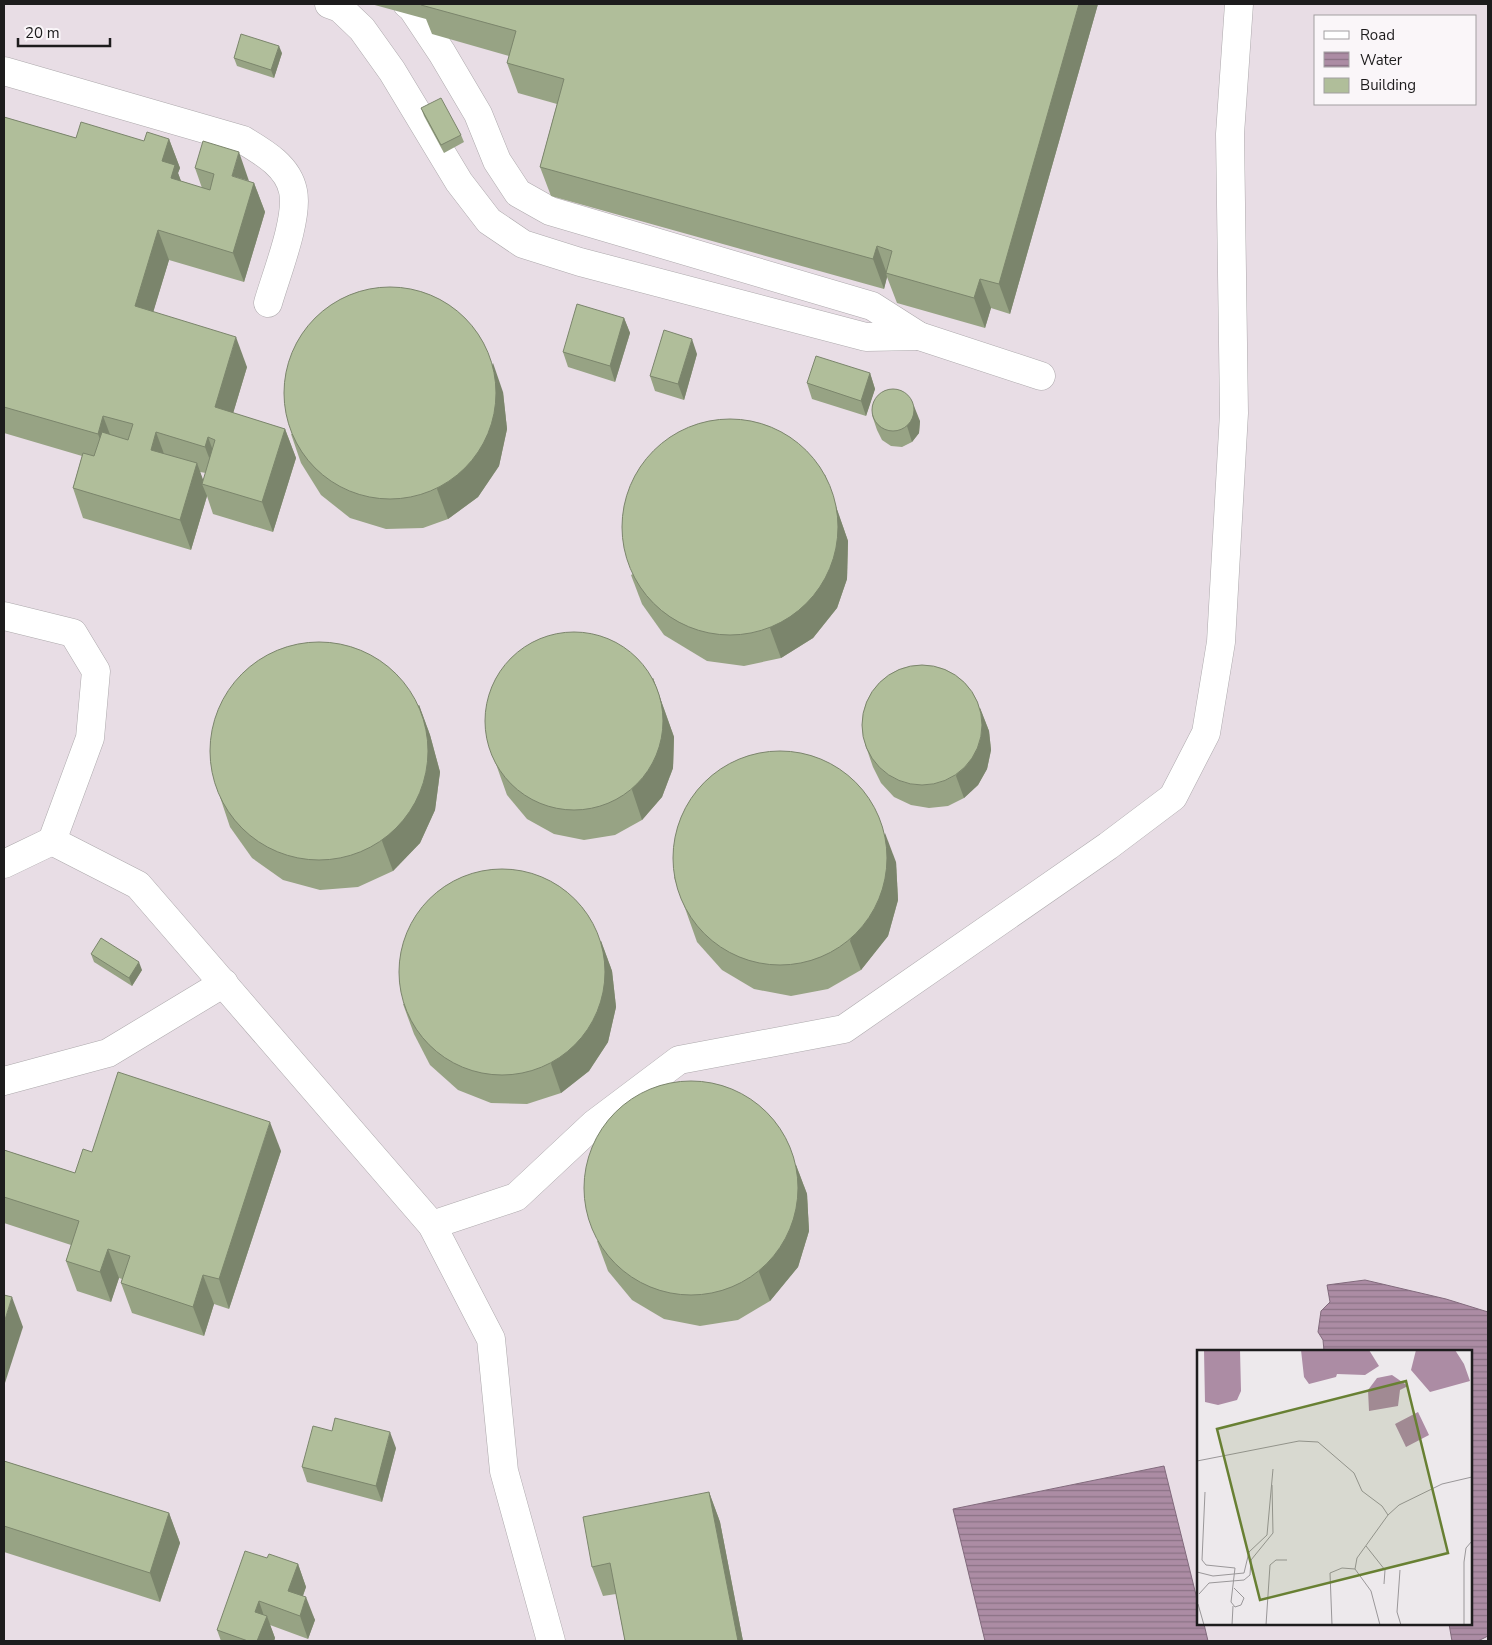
<svg xmlns="http://www.w3.org/2000/svg" width="1492" height="1645" font-family="'Nunito Sans',sans-serif">
<defs>
<pattern id="water-rules" width="6" height="5" patternUnits="userSpaceOnUse" patternTransform="scale(1.25)"><rect width="6" height="5" fill="#ac8ca4"/><path d="M0 2.5h6" fill="none" stroke="#8b7285"/></pattern>
</defs>
<rect width="100%" height="100%" fill="#ede9ec"/>
<!-- built -->
<path fill="#e8dde5" fill-rule="evenodd" d="M4 4H1488V1641H4ZM1316 16H1476V104H1316ZM1198 1351H1471V1624H1198Z"/>
<!-- water -->
<g fill="url(#water-rules)" stroke="#816a7c">
<path d="M1365 1280 1446 1299 1488 1312V1636L1478 1641H1452L1449 1624H1471V1351H1324L1323 1340 1318 1332 1321 1311 1330 1302 1327 1285Z"/>
<path d="M1164 1466 1198 1603V1624H1204L1208 1641H985L953 1509Z"/>
</g>
<g fill="none" stroke-linecap="round" stroke-linejoin="round">
<!-- minor casing -->
<g stroke="#ada9ac" stroke-width="29">
<g id="minor">
<path d="M329 4 340 8 362 29 392 71 459 182 489 221 523 244 580 262 866 337 919 336"/>
<path d="M407 4 412 8 442 53 478 114 497 161 518 193 550 211 872 306 919 336 1041 376"/>
<path d="M4 71 243 140C263 152 288 166 293 191 299 218 276 275 268 303"/>
<path d="M4 616 73 633 96 671 90 738 52 841 4 864"/>
<path d="M52 841 138 885 432 1225 491 1339 504 1471 551 1641"/>
<path d="M4 1081 108 1053 224 983"/>
<path d="M432 1225 516 1197 594 1124 679 1060 844 1029 1108 846 1173 797 1206 733 1221 642 1234 413 1230 134 1239 4"/>
</g>
</g>
<!-- minor -->
<use href="#minor" stroke="#fff" stroke-width="28"/>
</g>
<!-- wall -->
<g fill="#97a384" fill-rule="evenodd">
<path d="M371 4H1098L1010 314 991 308 985 328 897 303 887 277 884 289 551 196 540 167 557 104 518 93 507 63 509 56 432 34 426 19Z"/>
<path d="M282 53 274 78 237 66 234 58Z"/>
<path d="M421 108 461 135 464 142 444 153 424 116Z"/>
<path d="M4 117 76 138 144 141 169 139 180 168 178 173 181 181 202 188 195 168 254 183 265 212 244 282 169 260 153 312 247 367 233 413 285 429 296 458 273 532 213 514 207 496 191 550 83 518 73 488 82 456 4 433ZM200 472 206 473 203 481Z"/>
<path d="M624 318 630 333 615 382 568 367 563 352Z"/>
<path d="M697 354 684 400 655 391 650 376Z"/>
<path d="M870 373 875 389 866 416 812 399 807 383Z"/>
<path d="M503 392 507 429 499 466 478 497 448 519 423 528 386 529 350 518 321 495 301 463 291 434Z"/>
<path d="M872 415 920 421 919 433 912 442 902 447 891 446 882 440 877 430Z"/>
<path d="M825 475 848 541 847 579 837 608 813 638 781 658 744 666 707 661 664 635 642 604 631 575Z"/>
<path d="M653 678 674 737 673 768 662 797 642 820 615 835 584 840 554 834 527 819 507 795 486 736Z"/>
<path d="M419 705 430 735 440 772 435 810 420 843 393 871 358 887 320 890 283 880 252 858 230 827 220 797Z"/>
<path d="M980 708 989 731 991 750 987 769 978 785 964 798 948 806 929 808 911 805 894 797 881 783 873 767 865 744Z"/>
<path d="M896 862 898 900 888 936 861 970 828 989 791 996 754 989 722 970 697 942 674 877Z"/>
<path d="M601 941 612 971 616 1007 608 1042 589 1071 561 1093 527 1104 491 1103 458 1090 430 1065 414 1034 403 1004Z"/>
<path d="M91 954 142 970 132 986 94 962Z"/>
<path d="M4 1150 75 1173 281 1151 229 1309 214 1304 204 1336 132 1313 121 1283 122 1279 119 1278 111 1302 77 1291 66 1261 71 1245 4 1223Z"/>
<path d="M796 1165 807 1194 809 1231 798 1267 770 1301 738 1320 700 1326 664 1319 632 1300 608 1271 597 1241Z"/>
<path d="M396 1448 382 1502 307 1482 302 1467Z"/>
<path d="M4 1461 169 1513 180 1543 160 1602 4 1552Z"/>
<path d="M709 1492 720 1522 743 1641H625L616 1594 603 1596 592 1567Z"/>
<path d="M267 1558 298 1564 306 1587 303 1596 315 1620 308 1639 270 1625 275 1638 274 1641H221L217 1630Z"/>
</g>
<!-- shaded-wall -->
<g fill="#7b856c">
<path d="M1079 4H1098L1010 314 999 284Z"/>
<path d="M279 46 282 53 274 78 271 70Z"/>
<path d="M169 139 180 168 178 173 186 195 182 208 162 161Z"/>
<path d="M239 152 249 181 232 176Z"/>
<path d="M254 183 265 212 244 282 233 253Z"/>
<path d="M158 230 169 260 146 336 135 306Z"/>
<path d="M877 246 887 274 886 273 887 277 884 289 873 259Z"/>
<path d="M980 279 991 308 985 328 974 298Z"/>
<path d="M624 318 630 333 615 382 610 366Z"/>
<path d="M236 337 247 367 226 437 215 407Z"/>
<path d="M692 339 697 354 684 400 678 384Z"/>
<path d="M493 363 503 392 507 429 499 466 478 497 448 519 437 489Z"/>
<path d="M870 373 875 389 866 416 861 401Z"/>
<path d="M914 406 920 421 919 433 912 442 907 426Z"/>
<path d="M103 416 114 445 109 464 98 434Z"/>
<path d="M285 429 296 458 273 532 262 502Z"/>
<path d="M156 432 167 462 151 450Z"/>
<path d="M208 437 219 467 216 476 205 447Z"/>
<path d="M197 463 205 485 202 484 207 496 191 550 180 520Z"/>
<path d="M825 475 848 541 847 579 837 608 813 638 781 658 770 628Z"/>
<path d="M653 678 674 737 673 768 662 797 642 820 632 790Z"/>
<path d="M419 705 430 735 440 772 435 810 420 843 393 871 382 841Z"/>
<path d="M980 708 989 731 991 750 987 769 978 785 964 798 956 776Z"/>
<path d="M885 833 896 862 898 900 888 936 861 970 850 941Z"/>
<path d="M601 941 612 971 616 1007 608 1042 589 1071 561 1093 551 1064Z"/>
<path d="M139 962 142 970 132 986 129 978Z"/>
<path d="M270 1122 281 1151 229 1309 219 1279Z"/>
<path d="M796 1165 807 1194 809 1231 798 1267 770 1301 759 1272Z"/>
<path d="M108 1249 119 1278 111 1302 100 1272Z"/>
<path d="M203 1275 214 1304 204 1336 193 1307Z"/>
<path d="M12 1297 23 1327 4 1386V1323Z"/>
<path d="M390 1432 396 1448 382 1502 376 1486Z"/>
<path d="M709 1492 720 1522 743 1641H738Z"/>
<path d="M169 1513 180 1543 160 1602 150 1573Z"/>
<path d="M298 1564 306 1587 296 1614 288 1591Z"/>
<path d="M306 1597 315 1620 308 1639 300 1616Z"/>
<path d="M259 1601 265 1619 267 1616 275 1638 274 1641H257L255 1612Z"/>
</g>
<!-- building -->
<g fill="#b0be9a" stroke="#7b856c">
<path d="M421 4H1079L999 284 980 279 974 298 886 273 892 251 877 246 873 259 540 167 564 79 507 63 516 31 421 5Z"/>
<path d="M241 34 279 46 271 70 234 58Z"/>
<path d="M441 98 461 135 441 145 421 108Z"/>
<path d="M4 117 76 138 81 122 144 141 147 132 169 139 162 161 175 165 171 178 210 190 214 174 195 168 203 141 239 152 232 176 254 183 233 253 158 230 135 306 236 337 215 407 285 429 262 502 202 484 215 440 208 437 205 447 156 432 151 450 197 463 180 520 73 488 83 453 94 456 102 432 128 440 133 424 103 416 98 434 4 407Z"/>
<circle cx="390" cy="393" r="106"/>
<path d="M577 304 624 318 610 366 563 352Z"/>
<path d="M664 330 692 339 678 384 650 376Z"/>
<path d="M816 356 870 373 861 401 807 383Z"/>
<circle cx="893" cy="410" r="21"/>
<circle cx="730" cy="527" r="108"/>
<circle cx="574" cy="721" r="89"/>
<circle cx="319" cy="751" r="109"/>
<circle cx="922" cy="725" r="60"/>
<circle cx="780" cy="858" r="107"/>
<circle cx="502" cy="972" r="103"/>
<path d="M101 938 139 962 129 978 91 954Z"/>
<path d="M118 1072 270 1122 219 1279 203 1275 193 1307 121 1283 130 1256 108 1249 100 1272 66 1261 79 1221 4 1197V1150L75 1173 83 1149 92 1152Z"/>
<circle cx="691" cy="1188" r="107"/>
<path d="M4 1295 12 1297 4 1323Z"/>
<path d="M335 1418 390 1432 376 1486 302 1467 313 1426 332 1431Z"/>
<path d="M4 1461 169 1513 150 1573 4 1526Z"/>
<path d="M709 1492 738 1641H625L610 1563 592 1567 583 1517Z"/>
<path d="M245 1551 267 1558 269 1554 298 1564 288 1591 306 1597 300 1616 259 1601 255 1612 267 1616 257 1641H248L217 1630Z"/>
</g>
<!-- overview -->
<g transform="translate(1197 1350)">
<rect width="275" height="275" fill="#ede9ec"/>
<path d="M7 0H43L44 41 40 50 21 55 8 52ZM104 0H172L182 16 168 25 140 24 139 27 112 34 107 27ZM219 0H258L267 14 273 31 233 42 214 20ZM195 25 211 36 203 40 201 56 172 61 171 40 180 28ZM221 62 232 85 209 97 198 74Z" fill="#ac8ca4"/>
<path fill="none" stroke="#9a9799" stroke-width="1" d="M0 111 102 91 121 92 157 123 165 141 185 156 191 165M8 142 5 210 9 215 38 218 34 252 38 257 44 255 47 248 37 238M169 196 188 220 187 234M158 219 160 208 191 165 202 155 245 134 275 127M203 220 200 262 204 275M0 222 16 226 47 223 52 202 70 185 76 119M0 232V255M2 244 12 233 47 230 53 225 54 210 76 183 75 135M1 254 7 275M35 275 36 256M69 275 73 215 79 210H90M135 275 133 223 145 218 158 219 174 241 183 275M267 275V212L269 198 275 191"/>
<path fill="#688033" fill-opacity="0.15" stroke="#688033" stroke-width="2.5" d="M209 31 251 203 63 250 20 79Z"/>
<rect width="275" height="275" fill="none" stroke="#1d1c1d" stroke-width="2.5"/>
</g>
<!-- border -->
<rect width="1492" height="1645" fill="none" stroke="#1d1c1d" stroke-width="10"/>
<!-- legend -->
<rect x="1314" y="15" width="162" height="90" fill="#faf6f9" stroke="#a29fa1"/>
<rect x="1324" y="31" width="25" height="8" fill="#ffffff" stroke="#a29fa1"/>
<text x="1360" y="40" font-size="15" fill="#1d1c1d">Road</text>
<rect x="1324" y="52" width="25" height="15" fill="url(#water-rules)" stroke="#a29fa1"/>
<text x="1360" y="65" font-size="15" fill="#1d1c1d">Water</text>
<rect x="1324" y="78" width="25" height="15" fill="#b0be9a" stroke="#a29fa1"/>
<text x="1360" y="90" font-size="15" fill="#1d1c1d">Building</text>
<!-- scale -->
<path d="M18 38v8h92v-8" fill="none" stroke="#1d1c1d" stroke-width="2.5"/>
<text x="25" y="38" font-size="15" fill="#1d1c1d" stroke="#faf6f9" stroke-width="4" paint-order="stroke">20 m</text>
</svg>
